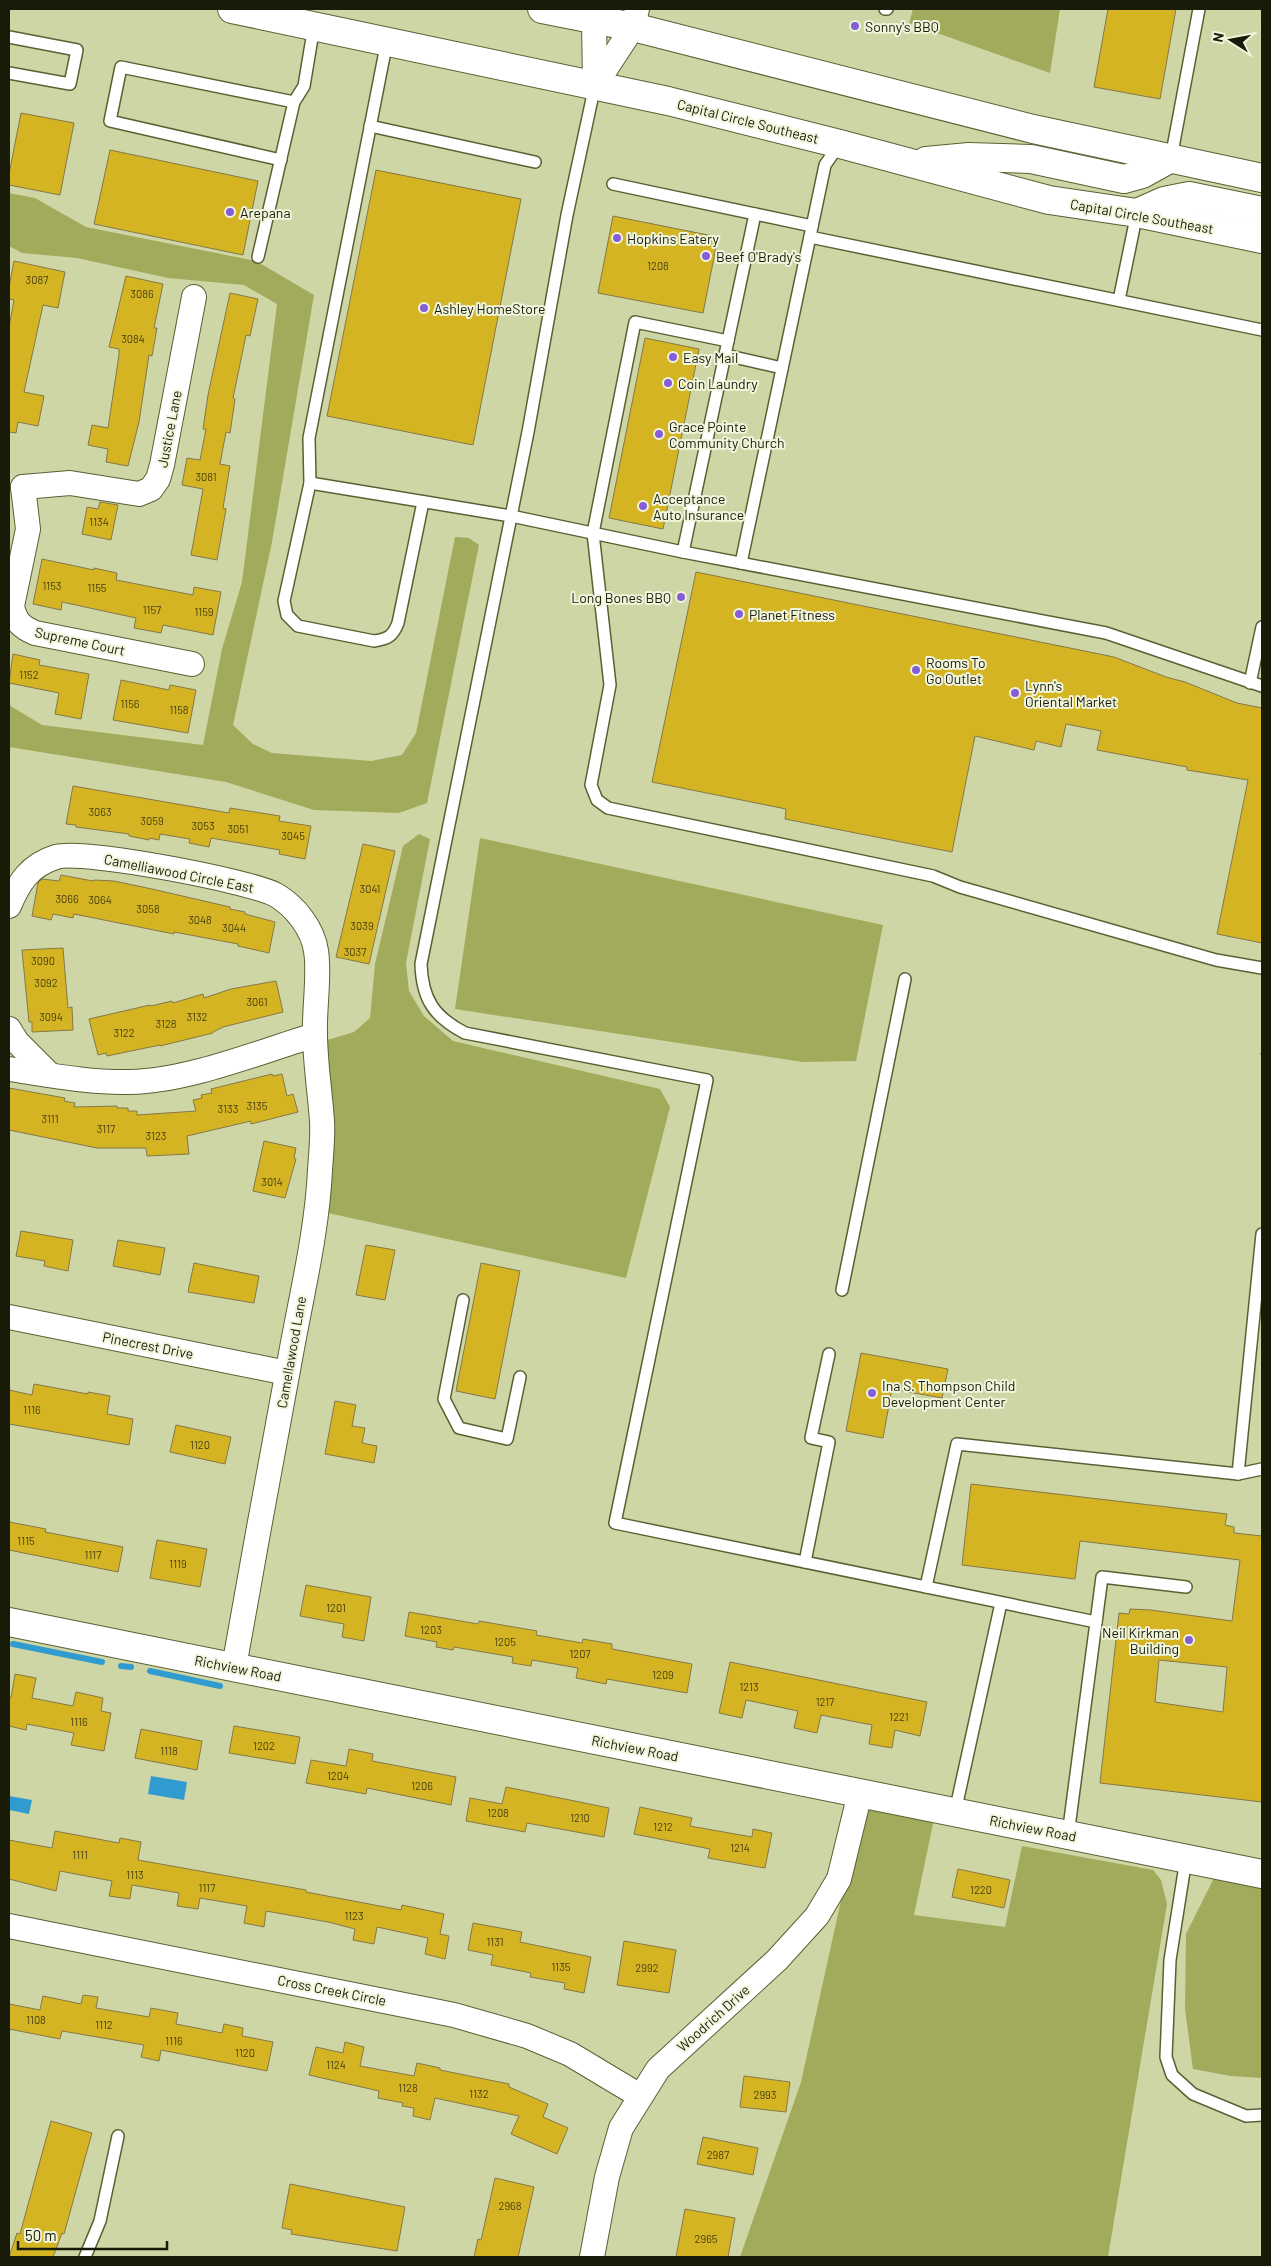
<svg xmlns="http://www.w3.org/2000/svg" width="1271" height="2266" font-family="Barlow,sans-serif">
<rect width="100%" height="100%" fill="#cfd6a5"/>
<!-- green -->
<g fill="#a1ab5b">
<path d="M913 9H1060L1050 73 909 23Z"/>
<path d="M9 193 35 198 86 227 256 261 314 295 272 542 233 725 253 744 272 753 371 761 402 755 416 733 455 537 469 538 479 545 427 803 399 813 314 810 226 782 9 747V705L42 725 203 745 222 649 242 582 277 304 244 285 168 278 77 258 22 253 9 246Z"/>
<path d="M419 834 430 839 406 963 409 991 424 1016 453 1041 660 1089 670 1107 626 1278 328 1213 335 1123 324 1041 354 1032 370 1018 375 964 403 846Z"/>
<path d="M480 838 883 925 856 1061 803 1062 455 1009Z"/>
<path d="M862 1805 934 1819 914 1915 1005 1927 1022 1846 1153 1870 1161 1880 1167 1904 1108 2257H740L801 2082Z"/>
<path d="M1215 1876 1262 1888V2078L1231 2076 1193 2069 1185 2009 1186 1934Z"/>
</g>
<!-- water -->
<g fill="#309bcf">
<path d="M151 1776 187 1782 184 1800 148 1794Z"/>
<path d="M9 1796 32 1800 29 1814 9 1810Z"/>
</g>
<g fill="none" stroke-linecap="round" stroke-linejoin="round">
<!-- stream -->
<g stroke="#309bcf" stroke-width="6">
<path d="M13 1644 102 1662"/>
<path d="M121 1666 131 1667"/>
<path d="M150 1671 220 1686"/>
</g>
</g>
<!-- building -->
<g fill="#d5b423" stroke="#84784a" fill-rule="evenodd">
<path d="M1108 9H1176L1160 99 1094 87Z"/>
<path d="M21 113 74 123 60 195 9 185V174Z"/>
<path d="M110 150 258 181 243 255 94 224Z"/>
<path d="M376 170 521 199 473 445 327 416Z"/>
<path d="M613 216 718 237 703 313 598 293Z"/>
<path d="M14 261 65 272 58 308 43 305 24 392 44 396 38 426 18 422 16 433 9 432V327L14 300 9 299V287Z"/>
<path d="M126 276 163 284 154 328H157L152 356 149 355 139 422 128 466 106 462 108 449 88 445 92 425 108 428 119 355V349L109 347Z"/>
<path d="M230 293 258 299 250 336 246 335 233 398 235 399 230 433 226 432 220 464 230 466 223 508 226 509 217 560 191 555 203 489 182 485 187 458 200 460 206 429H203L208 395Z"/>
<path d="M645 338 699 349 663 529 609 518Z"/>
<path d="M100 502 118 505 111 540 82 534 87 507 98 509Z"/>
<path d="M42 559 94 570V568L117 573 116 580 193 595 194 587 221 592 213 635 163 625 161 633 134 628 136 618 62 602 61 610 33 604Z"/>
<path d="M696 572 1114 657 1166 677 1185 682 1237 703 1262 708V943L1217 934 1248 780 1187 770V767L1097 750 1101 731 1066 724 1061 747 1036 741 1034 750 975 736 952 852 785 819 786 809 652 782Z"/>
<path d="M13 654 40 660 39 665 89 674 81 719 55 714 59 693 9 683Z"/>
<path d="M121 680 169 690 170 685 196 690 188 733 113 720Z"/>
<path d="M73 786 229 813 230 808 280 816 279 821 311 826 305 859 279 854 280 850 211 838 209 847 189 843 190 839 160 834 159 840 149 838V840L129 836V834L76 827V825L66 824Z"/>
<path d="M363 844 395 851 369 964 336 957Z"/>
<path d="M61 875 93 881 94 880 114 881 152 889 230 907V909L245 912V914L275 922 269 953 238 946V944L174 932V934L74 914 73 918 53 914 51 920 32 916 38 883 42 879 59 881Z"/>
<path d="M63 948 68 1008 72 1007 73 1030 32 1032V1022H29L22 950Z"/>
<path d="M276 981 283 1012 223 1027 213 1032V1033L160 1046V1045L107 1056 106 1053 98 1055 89 1019 150 1005 151 1006 172 1001 173 1003 203 994 204 998 231 989Z"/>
<path d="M272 1074 273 1076 282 1074 287 1096 293 1094 298 1112 251 1124V1121L187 1136 189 1154 147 1156 146 1148H97L9 1130V1088L65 1098 64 1101 75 1103 74 1107 117 1106V1108H128V1111H137V1115L196 1111 193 1100 202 1098 201 1095 212 1093 211 1089Z"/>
<path d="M264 1141 296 1148 294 1158 296 1159 285 1198 253 1191Z"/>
<path d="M21 1231 73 1240 68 1271 44 1266 45 1261 16 1256Z"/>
<path d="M118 1240 165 1248 160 1275 113 1266Z"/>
<path d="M366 1245 395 1250 385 1300 356 1295Z"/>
<path d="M194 1263 259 1276 254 1303 188 1292Z"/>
<path d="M481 1263 520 1271 495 1399 456 1391Z"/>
<path d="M861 1353 948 1369 942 1398 892 1389 883 1438 846 1431Z"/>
<path d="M34 1384 88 1394V1392L110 1396 107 1414 133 1419 129 1445 9 1424V1390L32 1395Z"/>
<path d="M335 1401 356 1405 352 1426 365 1428 362 1443 377 1446 374 1463 325 1454Z"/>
<path d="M176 1425 231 1437 225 1464 170 1452Z"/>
<path d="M971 1484 1227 1514 1225 1525 1234 1527V1533L1262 1536V1802L1100 1783 1119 1613 1129 1614 1130 1609 1151 1610 1232 1621 1240 1560 1080 1541 1075 1579 962 1565ZM1159 1660 1227 1667 1223 1712 1155 1702Z"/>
<path d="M9 1522 46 1529 45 1532 123 1547 118 1572 9 1550Z"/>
<path d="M157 1540 207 1549 200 1587 150 1578Z"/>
<path d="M306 1585 371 1597 364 1641 342 1637 344 1624 300 1616Z"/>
<path d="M409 1612 478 1624 479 1621 537 1631 536 1635 582 1643 583 1639 612 1644V1649L692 1664 687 1693 607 1679 606 1684 576 1678 578 1668 532 1660 531 1666 512 1663 513 1657 454 1647 453 1650 436 1647 437 1642 405 1636Z"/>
<path d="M730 1662 927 1702 920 1736 895 1730 892 1748 869 1744 872 1725 821 1715 817 1733 794 1728 798 1711 746 1700 742 1718 719 1713Z"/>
<path d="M15 1674 36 1678 32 1698 73 1706 76 1692 103 1698 101 1711 111 1713 104 1751 71 1745 74 1733 27 1724 26 1730 9 1726V1697L11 1698Z"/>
<path d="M234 1726 300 1737 295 1764 229 1753Z"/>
<path d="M141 1729 202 1741 197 1770 135 1758Z"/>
<path d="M349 1749 373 1754 372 1761 456 1777 451 1805 367 1788 366 1794 306 1783 311 1760 346 1766Z"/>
<path d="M506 1787 609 1808 604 1837 527 1823 525 1832 466 1821 470 1798 502 1804Z"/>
<path d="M640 1807 692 1818 690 1826 752 1837 753 1829 772 1833 765 1868 708 1858 710 1849 634 1834Z"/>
<path d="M55 1831 119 1843 120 1838 141 1842 138 1860 306 1890V1892L401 1910 402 1905 444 1914 440 1934 449 1936 445 1959 425 1954 428 1938 377 1927 374 1944 353 1940 355 1929 328 1922 266 1911 264 1927 244 1923 247 1906 200 1898 198 1909 177 1906 179 1893 132 1885 130 1899 109 1896 112 1881 60 1871 56 1891 9 1879V1840L52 1848Z"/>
<path d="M958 1869 1010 1880 1004 1908 952 1897Z"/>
<path d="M473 1923 522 1932 520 1942 591 1957 584 1993 564 1989 565 1983 530 1977 531 1973 491 1965 493 1955 468 1950Z"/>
<path d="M624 1941 676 1950 669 1993 617 1985Z"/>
<path d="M83 1995 98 1997 96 2008 149 2017 151 2008 178 2013 176 2024 222 2033 224 2024 243 2028 242 2036 273 2042 267 2071 161 2050 159 2061 141 2057 144 2045 62 2031 60 2039 9 2029V2004L40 2010 43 1996 81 2004Z"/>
<path d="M345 2042 364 2047 360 2066 414 2076 417 2063 440 2068V2070L509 2084V2087L548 2104 543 2117 568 2128 557 2154 511 2134 519 2116 435 2098 430 2120 413 2116 414 2108 402 2106 403 2103 378 2098 379 2091 309 2075 316 2047 343 2053Z"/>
<path d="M744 2076 790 2082 786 2112 740 2107Z"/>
<path d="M51 2121 92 2133 64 2234 62 2233 53 2257H9L17 2233 20 2234Z"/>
<path d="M703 2137 758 2148 753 2175 697 2164Z"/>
<path d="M495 2178 534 2187 518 2257H474L478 2239 481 2240Z"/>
<path d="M290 2184 405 2207 397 2251 291 2234 292 2230 282 2228Z"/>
<path d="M685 2209 735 2218 728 2257H676Z"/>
</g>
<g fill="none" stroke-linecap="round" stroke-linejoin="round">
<!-- service casing -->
<g stroke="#5b6033" stroke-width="14">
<g id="service">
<path d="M885 9H887"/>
<path d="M9 37 77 50 70 84 9 73"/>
<path d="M387 41 309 438 310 483 284 601 287 615 298 626 374 641C388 639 393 636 398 623L423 502"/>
<path d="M595 85 567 215 528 432 421 964C422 999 434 1017 465 1033L707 1080 615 1523 1096 1622"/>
<path d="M370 126 535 162"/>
<path d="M1171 158 1199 9"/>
<path d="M281 160 110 121 121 67 294 102"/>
<path d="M613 184 812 226"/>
<path d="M810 237 1262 330"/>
<path d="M258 257 294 102 304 86 314 26"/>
<path d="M1119 300 1137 213"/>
<path d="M728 341 635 322 593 533 610 685 591 785 597 800 608 808 933 876 960 887 1216 960 1262 968"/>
<path d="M725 355 782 368"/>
<path d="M310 483 511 516 683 552 1106 633 1262 686"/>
<path d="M683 552 755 214"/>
<path d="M741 563 824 170 825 165 839 145"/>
<path d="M1250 683 1262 627"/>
<path d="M842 1290 905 979"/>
<path d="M463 1300 444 1399 459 1428 507 1439 520 1377"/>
<path d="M1238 1474 1262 1234"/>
<path d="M805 1562 829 1442 811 1438 829 1354"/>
<path d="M926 1587 957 1444 1238 1474 1262 1469"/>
<path d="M955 1812 1001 1603"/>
<path d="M1068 1835 1102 1577 1186 1587"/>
<path d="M1186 1859 1170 1960 1166 2057 1172 2075 1193 2094 1246 2116 1262 2115"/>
<path d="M85 2257 100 2221 118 2136"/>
</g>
</g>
<!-- minor casing -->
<g stroke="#5b6033" stroke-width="26">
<g id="minor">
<path d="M595 85 633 27 637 9"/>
<path d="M595 85 594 19 596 9"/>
<path d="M23 487 70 483 139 494 151 489 158 479 162 465 194 297"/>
<path d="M23 487 28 529 12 606C15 621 21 627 35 633L192 664"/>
<path d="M9 906C19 882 30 865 56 857 82 849 251 881 276 895 295 906 313 929 316 951 320 974 314 1009 315 1033 315 1062 320 1092 322 1121 323 1137 321 1154 320 1170 317 1233 301 1297 290 1359 271 1462 252 1564 234 1667"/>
<path d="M9 1029 17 1042 50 1075"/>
<path d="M9 1069C49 1075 90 1083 130 1082 188 1081 259 1052 315 1035"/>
<path d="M9 1317 287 1373"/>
<path d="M9 1926 454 2015 527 2036 570 2054 640 2096"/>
<path d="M592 2257 607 2177 621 2128 658 2069 777 1960 817 1916 839 1879 860 1793"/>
</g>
</g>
<!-- tertiary casing -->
<g stroke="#5b6033" stroke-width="30">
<path id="tertiary" d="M9 1622 1262 1874"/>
</g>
<!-- primary casing -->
<g stroke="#5b6033" stroke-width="30">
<g id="primary">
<path d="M232 9 668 101 840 144 1049 200 1137 213 1262 239"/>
<path d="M542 9 633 27 1033 129 1262 178"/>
<path d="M926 161 969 157 1031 159 1124 179 1142 174 1171 158"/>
<path d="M1137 213 1164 201 1189 196 1262 211"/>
</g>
</g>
<!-- path -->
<path stroke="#6b6f4f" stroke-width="3" stroke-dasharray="4 4" stroke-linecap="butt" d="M1262 1055V1053"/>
<!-- service -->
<use href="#service" stroke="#fff" stroke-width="11"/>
<!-- minor -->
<use href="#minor" stroke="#fff" stroke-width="24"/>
<!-- tertiary -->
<use href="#tertiary" stroke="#fff" stroke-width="28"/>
<!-- primary -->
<use href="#primary" stroke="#fff" stroke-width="28"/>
</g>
<!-- markers -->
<g fill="#845dd7" stroke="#f0f5dc" stroke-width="2">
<circle cx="855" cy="26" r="5"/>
<circle cx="230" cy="212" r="5"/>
<circle cx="617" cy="238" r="5"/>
<circle cx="706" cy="256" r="5"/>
<circle cx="424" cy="308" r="5"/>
<circle cx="673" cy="357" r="5"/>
<circle cx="668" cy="383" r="5"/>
<circle cx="659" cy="434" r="5"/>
<circle cx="643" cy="506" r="5"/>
<circle cx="681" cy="597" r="5"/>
<circle cx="739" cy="614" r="5"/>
<circle cx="916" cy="670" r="5"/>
<circle cx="1015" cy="693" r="5"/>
<circle cx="872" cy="1393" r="5"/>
<circle cx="1189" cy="1640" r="5"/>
</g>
<g text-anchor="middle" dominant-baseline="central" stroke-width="4" stroke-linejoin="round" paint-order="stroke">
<!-- number labels -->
<g font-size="11" fill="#484110">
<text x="658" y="265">1208</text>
<text x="37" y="279">3087</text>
<text x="142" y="293">3086</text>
<text x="133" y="338">3084</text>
<text x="206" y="476">3081</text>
<text x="99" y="521">1134</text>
<text x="52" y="585">1153</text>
<text x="97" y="587">1155</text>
<text x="152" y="609">1157</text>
<text x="204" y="611">1159</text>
<text x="29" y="674">1152</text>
<text x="130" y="703">1156</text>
<text x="179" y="709">1158</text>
<text x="100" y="811">3063</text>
<text x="152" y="820">3059</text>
<text x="203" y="825">3053</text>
<text x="238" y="828">3051</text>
<text x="293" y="835">3045</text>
<text x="370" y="888">3041</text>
<text x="67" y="898">3066</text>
<text x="100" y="899">3064</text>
<text x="148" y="908">3058</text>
<text x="200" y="919">3048</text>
<text x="362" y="925">3039</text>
<text x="234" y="927">3044</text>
<text x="355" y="951">3037</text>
<text x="43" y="960">3090</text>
<text x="46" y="982">3092</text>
<text x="257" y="1001">3061</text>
<text x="51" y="1016">3094</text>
<text x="197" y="1016">3132</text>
<text x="166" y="1023">3128</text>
<text x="124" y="1032">3122</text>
<text x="257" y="1105">3135</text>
<text x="228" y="1108">3133</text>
<text x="50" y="1118">3111</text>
<text x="106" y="1128">3117</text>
<text x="156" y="1135">3123</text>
<text x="272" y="1181">3014</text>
<text x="32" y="1409">1116</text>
<text x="200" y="1444">1120</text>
<text x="26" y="1540">1115</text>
<text x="93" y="1554">1117</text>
<text x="178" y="1563">1119</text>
<text x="336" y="1607">1201</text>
<text x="431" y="1629">1203</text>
<text x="505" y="1641">1205</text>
<text x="580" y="1653">1207</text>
<text x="663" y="1674">1209</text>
<text x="749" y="1686">1213</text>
<text x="825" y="1701">1217</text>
<text x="899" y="1716">1221</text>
<text x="79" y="1721">1116</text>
<text x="264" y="1745">1202</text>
<text x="169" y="1750">1118</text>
<text x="338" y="1775">1204</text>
<text x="422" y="1785">1206</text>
<text x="498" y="1812">1208</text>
<text x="580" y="1817">1210</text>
<text x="663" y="1826">1212</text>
<text x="740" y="1847">1214</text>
<text x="80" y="1854">1111</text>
<text x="135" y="1874">1113</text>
<text x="207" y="1887">1117</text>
<text x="981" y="1889">1220</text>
<text x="354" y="1915">1123</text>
<text x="495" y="1941">1131</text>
<text x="561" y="1966">1135</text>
<text x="647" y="1967">2992</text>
<text x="36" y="2019">1108</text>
<text x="104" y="2024">1112</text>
<text x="174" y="2040">1116</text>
<text x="245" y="2052">1120</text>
<text x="336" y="2064">1124</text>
<text x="408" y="2087">1128</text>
<text x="479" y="2093">1132</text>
<text x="765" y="2094">2993</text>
<text x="718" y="2154">2987</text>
<text x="510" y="2205">2968</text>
<text x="706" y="2238">2965</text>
</g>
<!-- poi labels -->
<g font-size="14" fill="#191b09" stroke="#f0f5dc" text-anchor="start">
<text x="865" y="26">Sonny's BBQ</text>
<text x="240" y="212">Arepana</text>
<text x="627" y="238">Hopkins Eatery</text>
<text x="716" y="256">Beef O'Brady's</text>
<text x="434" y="308">Ashley HomeStore</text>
<text x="683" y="357">Easy Mail</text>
<text x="678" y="383">Coin Laundry</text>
<text x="669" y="426">Grace Pointe<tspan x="669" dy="16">Community Church</tspan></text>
<text x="653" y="498">Acceptance<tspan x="653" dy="16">Auto Insurance</tspan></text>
<text x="671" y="597" text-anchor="end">Long Bones BBQ</text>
<text x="749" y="614">Planet Fitness</text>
<text x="926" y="662">Rooms To<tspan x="926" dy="16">Go Outlet</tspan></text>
<text x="1025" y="685">Lynn's<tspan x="1025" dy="16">Oriental Market</tspan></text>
<text x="882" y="1385">Ina S. Thompson Child<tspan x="882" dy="16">Development Center</tspan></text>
<text x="1179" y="1632" text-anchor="end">Neil Kirkman<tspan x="1179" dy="16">Building</tspan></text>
</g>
<!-- street labels -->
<g font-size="14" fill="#191b09" stroke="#f0f5dc">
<text transform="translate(748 121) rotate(14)">Capital Circle Southeast</text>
<text transform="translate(1142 216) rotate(10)">Capital Circle Southeast</text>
<text transform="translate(169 429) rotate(-79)">Justice Lane</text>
<text transform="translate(80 641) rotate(12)">Supreme Court</text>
<text transform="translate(179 873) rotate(11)">Camelliawood Circle East</text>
<text transform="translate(148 1345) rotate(11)">Pinecrest Drive</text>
<text transform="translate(291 1352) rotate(-80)">Camellawood Lane</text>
<text transform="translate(238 1668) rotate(11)">Richview Road</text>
<text transform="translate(635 1748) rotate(11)">Richview Road</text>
<text transform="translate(1033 1828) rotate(11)">Richview Road</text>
<text transform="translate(332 1990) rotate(11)">Cross Creek Circle</text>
<text transform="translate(713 2018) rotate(-42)">Woodrich Drive</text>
</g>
</g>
<!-- border -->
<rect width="1271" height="2266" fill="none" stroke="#191b09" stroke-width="20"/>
<!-- north arrow -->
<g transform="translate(1231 40) rotate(281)" stroke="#f0f5dc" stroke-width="4" paint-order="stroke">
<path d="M0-4L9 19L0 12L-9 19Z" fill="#191b09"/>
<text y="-8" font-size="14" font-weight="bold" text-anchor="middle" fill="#191b09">N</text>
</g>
<!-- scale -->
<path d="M18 2241v8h149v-8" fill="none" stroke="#191b09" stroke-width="2.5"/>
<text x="25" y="2241" font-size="15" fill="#191b09" stroke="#f0f5dc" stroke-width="4" paint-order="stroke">50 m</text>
</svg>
